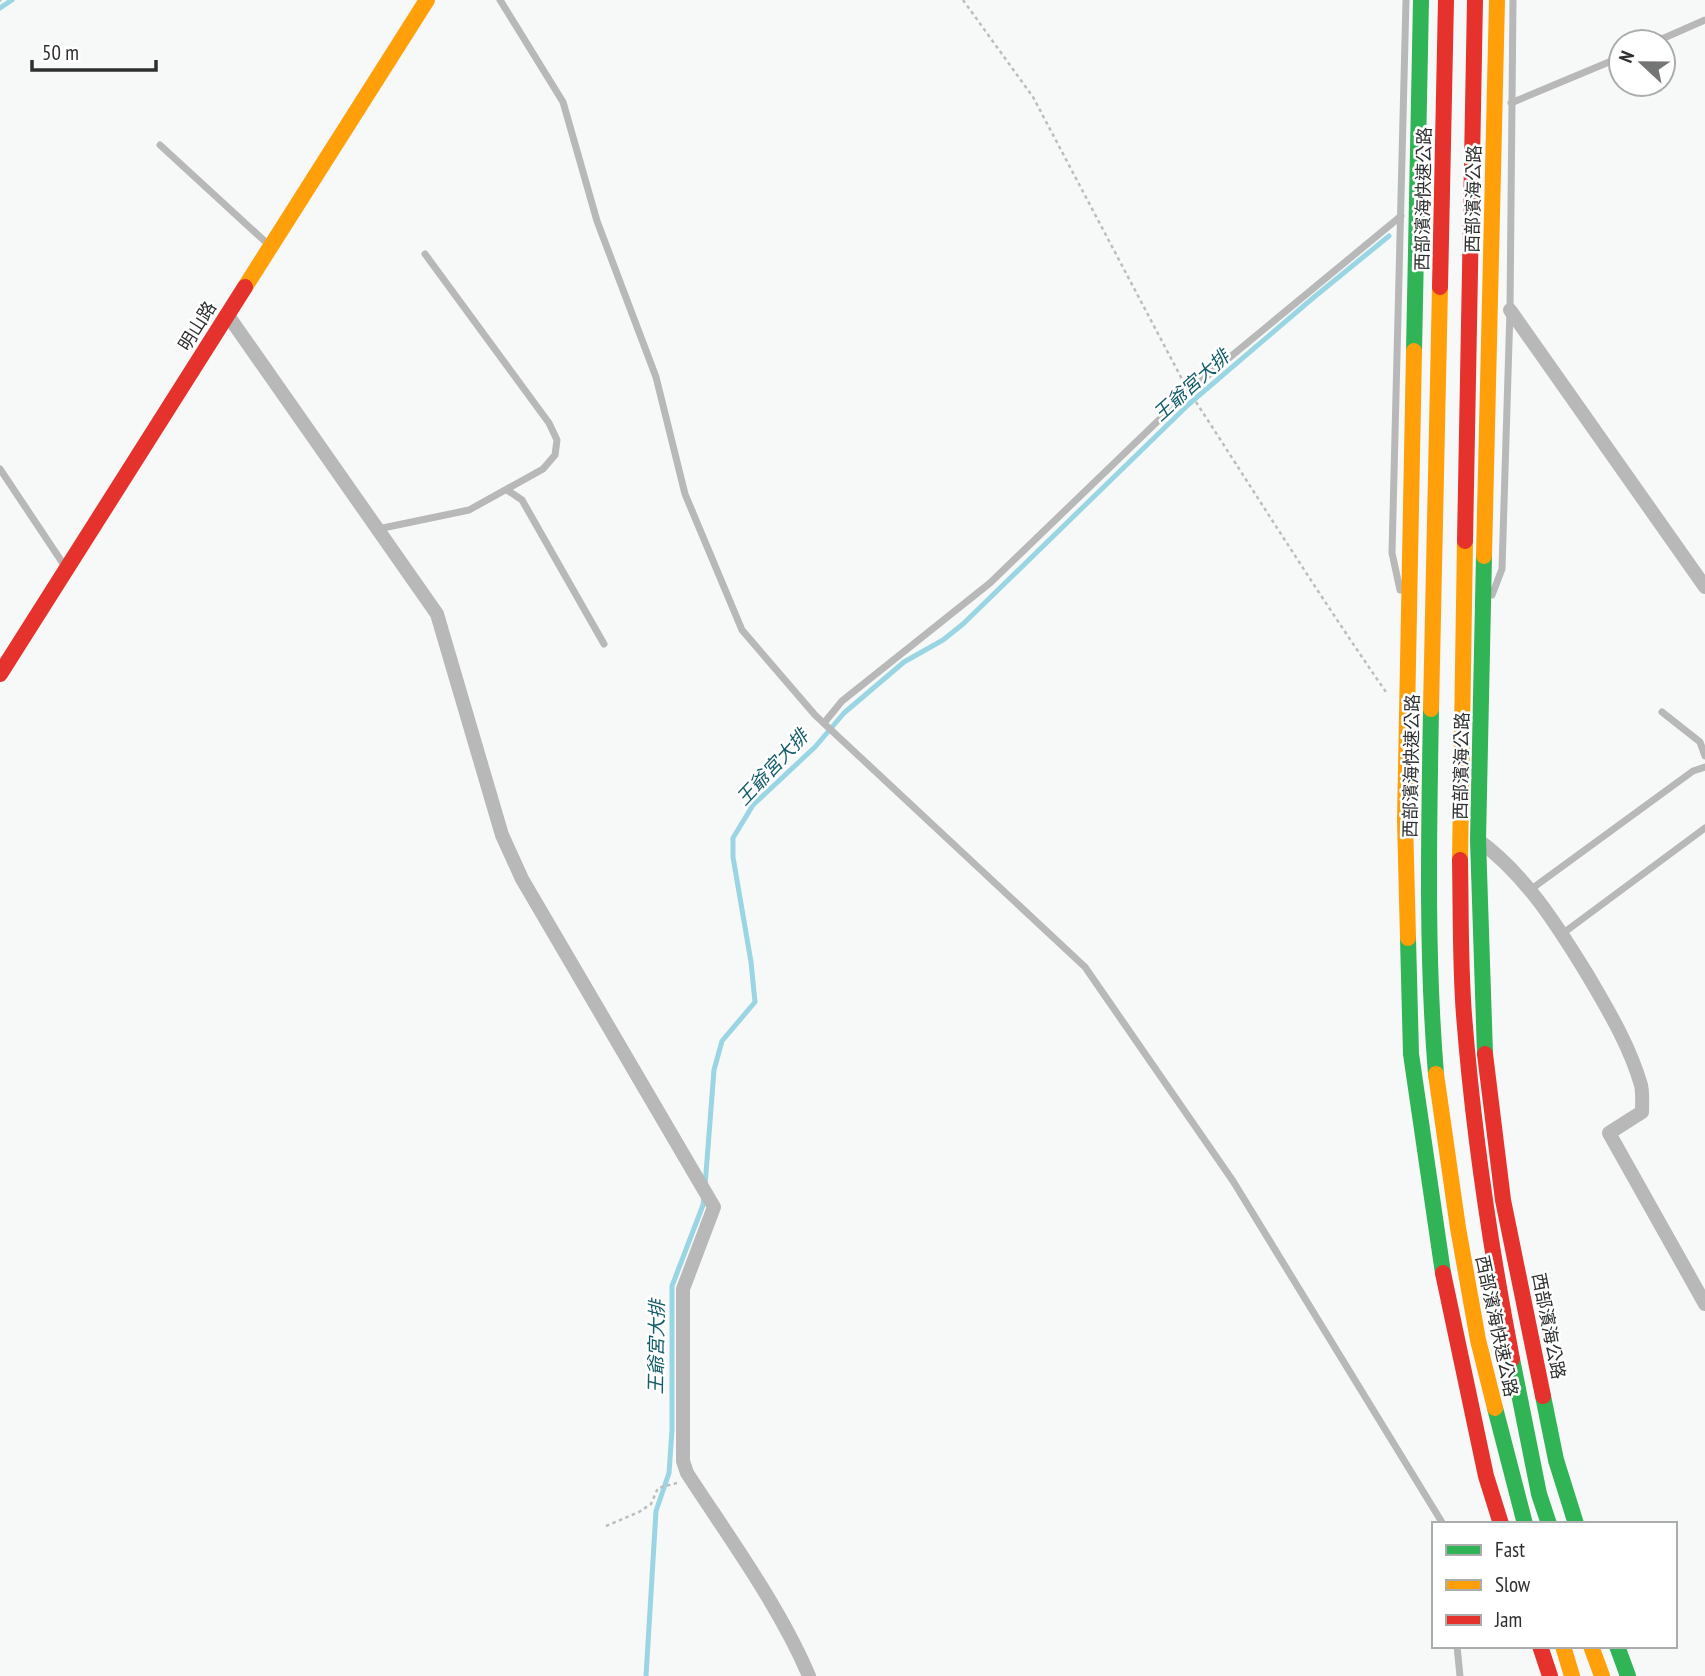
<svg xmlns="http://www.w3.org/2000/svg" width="1705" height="1676" font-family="'PT Sans Narrow','Noto Sans TC',sans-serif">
<rect width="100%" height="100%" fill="#f7f9f8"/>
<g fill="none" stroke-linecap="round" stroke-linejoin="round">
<!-- stream -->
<g stroke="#99d5e2" stroke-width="5">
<path d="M0 8 12 0"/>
<path d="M705 1186 714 1070 722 1041 755 1002 751 962 733 857V838L753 805 815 747 844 713 904 662 943 640 963 624 1189 404 1313 298 1389 236"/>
<path d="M646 1676 656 1511 669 1473 672 1430V1286L703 1205 704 1196"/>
</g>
<!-- path -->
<g stroke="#bcbdbc" stroke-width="2.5" stroke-dasharray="3.5 3.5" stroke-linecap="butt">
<path d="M963 0 1033 97 1183 381"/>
<path d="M0 1 1 0"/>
<path d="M1196 402C1259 499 1320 597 1386 692"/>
<path d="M606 1526 639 1512 651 1504 658 1488 677 1483"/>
</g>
<!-- lane -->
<g stroke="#b7b8b7" stroke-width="7">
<path d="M500 0 563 102 597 221 656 377 685 494 742 630 815 715 1085 967 1233 1181 1443 1524"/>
<path d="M1655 42 1705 20"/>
<path d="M1511 103 1621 57"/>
<path d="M160 145 270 246"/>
<path d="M0 469 64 565"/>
<path d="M507 490 522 500 604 644"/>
<path d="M378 529 469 510 543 469 555 455 557 440 549 423 425 254"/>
<path d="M1400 590 1392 553 1406 0"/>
<path d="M1492 595 1502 569 1510 310 1513 0"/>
<path d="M1662 712 1700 742 1705 756"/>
<path d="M824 723 842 701 990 583 1189 391 1401 216"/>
<path d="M1530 890 1693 771 1705 767"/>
<path d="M1562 934 1705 828"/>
<path d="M1457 1646 1460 1676"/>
</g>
<!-- street -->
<g stroke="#b7b8b7" stroke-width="14">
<path d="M1510 310 1705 587"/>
<path d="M227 314 437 614 502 835 522 879 714 1207 683 1289V1461L687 1473C728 1536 780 1607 809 1676"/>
<path d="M1478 840C1525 874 1557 925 1587 974 1608 1010 1629 1044 1641 1085 1643 1094 1642 1103 1642 1112L1609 1133 1705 1304"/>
</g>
<!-- fast -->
<g stroke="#30b455" stroke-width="16">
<path d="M1414 351 1421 0"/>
<path d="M1484 556 1478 840 1485 1054"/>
<path d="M1431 709C1429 830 1426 953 1436 1074"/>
<path d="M1408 938 1411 1054 1443 1273"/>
<path d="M1512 1359 1539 1494 1549 1524"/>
<path d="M1543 1396 1556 1460 1576 1524"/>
<path d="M1495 1408 1525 1524"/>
<path d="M1617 1646 1628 1676"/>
</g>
<!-- slow -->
<g stroke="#ff9f0a" stroke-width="16">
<path d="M245 287 427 0"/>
<path d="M1484 556 1497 0"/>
<path d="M1431 709 1440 287"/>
<path d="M1460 860 1465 541"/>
<path d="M1408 938 1405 820 1414 351"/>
<path d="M1436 1074 1458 1228 1478 1340 1495 1408"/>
<path d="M1563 1646 1572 1676"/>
<path d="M1591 1646 1602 1676"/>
</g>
<!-- jam -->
<g stroke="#e5322d" stroke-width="16">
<path d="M1440 287 1446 0"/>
<path d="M1465 541 1475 0"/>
<path d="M0 674 245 287"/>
<path d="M1460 860C1461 911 1460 963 1464 1015 1473 1130 1490 1245 1512 1359"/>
<path d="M1485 1054 1503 1200 1543 1396"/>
<path d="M1443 1273 1486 1476 1501 1524"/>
<path d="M1540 1646 1550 1676"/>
</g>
</g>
<g text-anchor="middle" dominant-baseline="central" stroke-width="5" stroke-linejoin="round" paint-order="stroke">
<!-- street labels -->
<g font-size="18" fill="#2e302f" stroke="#fff">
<text transform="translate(1423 199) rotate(-89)">西部濱海快速公路</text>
<text transform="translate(1473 199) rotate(-89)">西部濱海公路</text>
<text transform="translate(197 326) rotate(-58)">明山路</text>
<text transform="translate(1411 766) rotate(-89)">西部濱海快速公路</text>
<text transform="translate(1461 766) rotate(-89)">西部濱海公路</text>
<text transform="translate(1497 1326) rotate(78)">西部濱海快速公路</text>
<text transform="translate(1549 1326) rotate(79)">西部濱海公路</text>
</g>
<!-- water labels -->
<g font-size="19" font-style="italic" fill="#135c69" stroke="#fff">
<text transform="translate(1191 385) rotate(-42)">王爺宮大排</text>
<text transform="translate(772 767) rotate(-47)">王爺宮大排</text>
<text transform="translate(656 1347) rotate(-89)">王爺宮大排</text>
</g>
</g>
<!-- legend -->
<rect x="1432" y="1522" width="245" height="126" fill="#ffffff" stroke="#abacac" stroke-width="2"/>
<rect x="1446" y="1545" width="35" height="10" fill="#30b455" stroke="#abacac" stroke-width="2"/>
<text x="1495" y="1557" font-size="21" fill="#2e302f">Fast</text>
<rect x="1446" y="1580" width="35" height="10" fill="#ff9f0a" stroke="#abacac" stroke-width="2"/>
<text x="1495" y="1592" font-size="21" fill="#2e302f">Slow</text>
<rect x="1446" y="1615" width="35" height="10" fill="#e5322d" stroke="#abacac" stroke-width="2"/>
<text x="1495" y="1627" font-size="21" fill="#2e302f">Jam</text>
<!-- north arrow -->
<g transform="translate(1642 63) rotate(292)"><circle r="33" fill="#ffffff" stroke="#abacac" stroke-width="2"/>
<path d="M0-5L12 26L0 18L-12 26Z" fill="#747675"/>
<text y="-10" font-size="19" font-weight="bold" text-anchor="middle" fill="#2e302f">N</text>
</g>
<!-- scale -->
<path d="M32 60v10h124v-10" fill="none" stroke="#2e302f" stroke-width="3.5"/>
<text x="42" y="60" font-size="21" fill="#2e302f" stroke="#ffffff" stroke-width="5" paint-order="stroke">50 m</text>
</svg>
